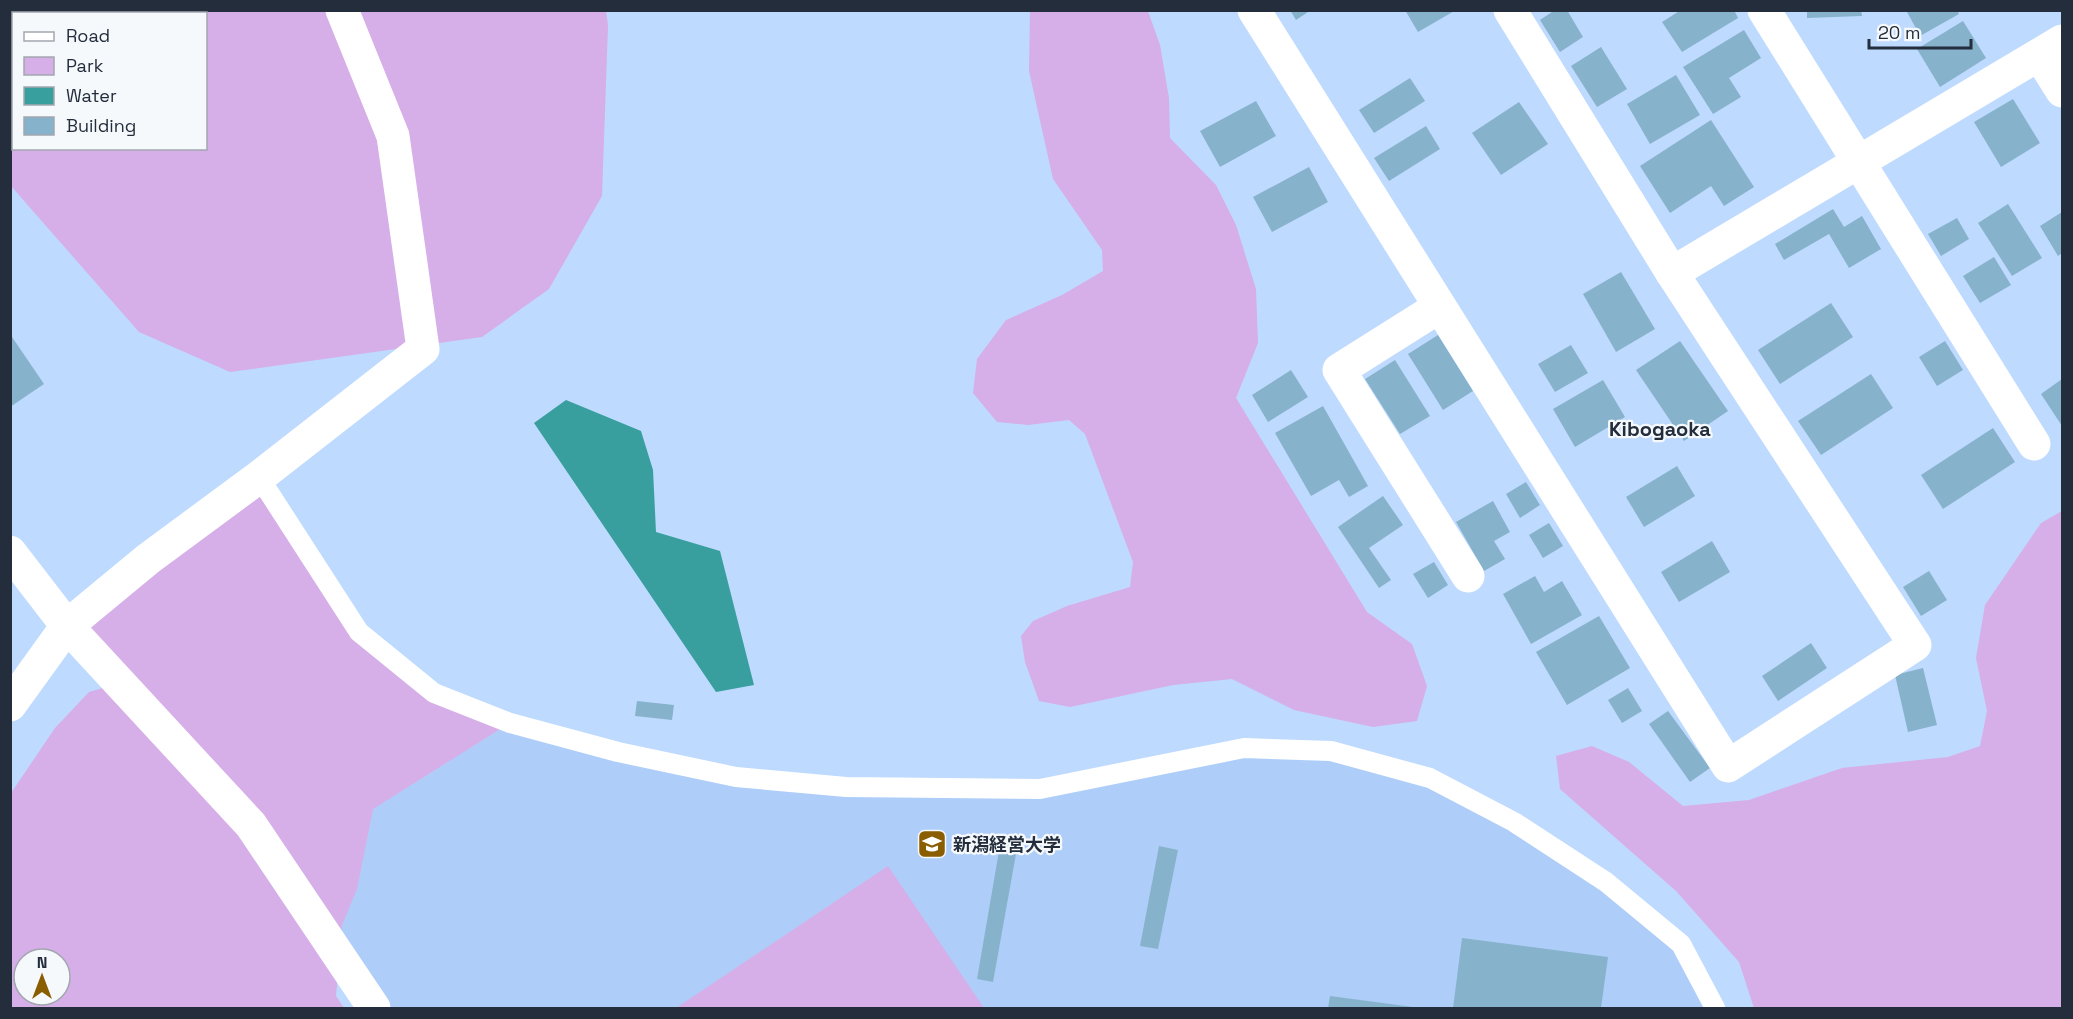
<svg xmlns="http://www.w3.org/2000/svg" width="2073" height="1019" font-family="'Space Grotesk','Noto Sans JP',sans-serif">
<rect width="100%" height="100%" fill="#bedaff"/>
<!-- built -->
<path fill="#aecef9" d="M510 723 736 777 1040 789 1244 748 1331 751 1430 778 1514 822 1681 944 1715 1008H374L279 867Z"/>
<!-- green -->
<g fill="#d6aee8" fill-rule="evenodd">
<path d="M205 11H606L608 25 602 196 549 289 482 337 230 372 139 332 11 186 10 42 13 41 14 148H206V14L196 13Z"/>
<path d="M1030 11H1148L1160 45 1169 98 1170 138 1216 185 1236 225 1256 289 1258 343 1236 398 1367 612 1412 644 1427 686 1417 721 1373 727 1294 710 1232 679 1173 685 1070 707 1039 701 1025 662 1021 636 1033 621 1067 606 1130 587 1133 562 1085 434 1069 420 1028 425 997 422 973 393 977 359 1006 320 1062 295 1103 271 1102 250 1053 179 1029 71Z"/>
<path d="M259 477 359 632 434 693 510 723 373 809 357 889 342 925 336 996 344 1008H11V793L55 728 89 692 120 683 67 626ZM24 959H60V995H24Z"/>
<path d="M2062 511V1008H1754L1739 962 1676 891 1560 789 1556 756 1592 746 1629 762 1683 806 1749 800 1842 768 1948 757 1980 746 1987 711 1976 658 1985 605 2041 523Z"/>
<path d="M888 866 984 1008H676Z"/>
</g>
<!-- water -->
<path fill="#399e9e" d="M566 400 641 431 653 470 656 532 720 551 754 685 716 692 534 423Z"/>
<!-- building -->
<g fill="#87b2cc">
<path d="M1290 10H1311L1296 20Z"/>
<path d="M1405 10H1456L1418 32Z"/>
<path d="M1555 10H1567L1583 37 1560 52 1540 20Z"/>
<path d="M1681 10H1734L1738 18 1682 52 1662 22Z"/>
<path d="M1807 10H1861L1862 16 1807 18Z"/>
<path d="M1906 10H1957L1959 14 1920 36Z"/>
<path d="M1963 21 1986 58 1940 87 1917 49Z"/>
<path d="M1744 30 1761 58 1729 78 1741 97 1713 114 1683 67Z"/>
<path d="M1601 47 1627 89 1597 107 1571 66Z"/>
<path d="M1676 75 1700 115 1650 144 1627 104Z"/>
<path d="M1410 78 1425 101 1374 133 1359 110Z"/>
<path d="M2013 99 2040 143 2001 167 1974 122Z"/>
<path d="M1256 101 1276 136 1220 167 1200 131Z"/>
<path d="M1519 102 1548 144 1501 175 1472 133Z"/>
<path d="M1711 120 1754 187 1724 206 1711 186 1670 213 1640 166Z"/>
<path d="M1426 126 1440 149 1389 181 1374 158Z"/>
<path d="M1309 167 1328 202 1272 232 1253 197Z"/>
<path d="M2008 204 2042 258 2012 276 1978 223Z"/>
<path d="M1833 209 1844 227 1862 216 1881 249 1849 268 1829 234 1784 260 1775 244Z"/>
<path d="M2062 212V253L2058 256 2040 226Z"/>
<path d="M1957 218 1969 239 1941 256 1928 234Z"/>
<path d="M1994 257 2011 285 1980 303 1963 276Z"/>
<path d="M1621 272 1655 329 1616 352 1583 294Z"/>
<path d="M1831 303 1853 337 1780 384 1758 350Z"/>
<path d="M10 334 44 384 10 407Z"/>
<path d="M1438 335 1473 391 1443 410 1408 354Z"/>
<path d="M1680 341 1728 411 1684 441 1636 370Z"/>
<path d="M1945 341 1963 370 1937 386 1919 357Z"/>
<path d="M1571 345 1588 373 1555 392 1538 364Z"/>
<path d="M1395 360 1430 416 1400 434 1365 379Z"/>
<path d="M1291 370 1308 397 1268 422 1252 395Z"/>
<path d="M1871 374 1893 408 1821 455 1798 421Z"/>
<path d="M2062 379V426L2041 394Z"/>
<path d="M1603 380 1625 417 1575 447 1553 409Z"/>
<path d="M1323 406 1368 486 1349 497 1339 480 1311 496 1275 433Z"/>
<path d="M1993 428 2015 462 1943 509 1921 475Z"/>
<path d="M1677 466 1695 496 1644 527 1626 497Z"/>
<path d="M1526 482 1540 505 1520 518 1506 494Z"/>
<path d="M1383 496 1403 525 1369 548 1391 580 1379 588 1338 527Z"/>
<path d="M1493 501 1510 532 1494 541 1505 559 1484 571 1456 522Z"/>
<path d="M1549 523 1563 546 1543 558 1529 535Z"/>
<path d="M1712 541 1730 572 1679 602 1661 572Z"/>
<path d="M1434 562 1448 585 1428 598 1413 574Z"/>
<path d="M1929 571 1947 600 1921 616 1903 587Z"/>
<path d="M1535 576 1544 592 1562 581 1582 615 1531 644 1503 594Z"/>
<path d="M1599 616 1630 668 1567 705 1536 652Z"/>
<path d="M1811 643 1827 668 1778 701 1762 676Z"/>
<path d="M1923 668 1937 725 1908 732 1895 675Z"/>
<path d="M1628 688 1642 711 1622 723 1608 700Z"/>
<path d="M637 701 674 705 672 720 635 716Z"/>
<path d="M1668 711 1710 768 1690 782 1649 724Z"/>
<path d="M1159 846 1178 850 1158 949 1140 946Z"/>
<path d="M999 851 1016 854 993 982 977 979Z"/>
<path d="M1462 938 1608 957 1601 1008H1453Z"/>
<path d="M1330 996 1413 1007V1008H1328Z"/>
</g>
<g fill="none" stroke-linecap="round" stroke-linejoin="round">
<!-- lane -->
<path stroke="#fff" stroke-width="20" d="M259 477 359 632 434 693 510 723 618 752 736 777 846 787 1040 789 1244 748 1331 751 1430 778 1514 822 1606 882 1681 944 1715 1008"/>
<!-- street -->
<g stroke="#fff" stroke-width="33">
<path d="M342 10 393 136 423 349 259 477 148 559 67 626 251 825 374 1008"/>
<path d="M1254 10 1728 766 1915 645 1672 273 1510 10"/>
<path d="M1764 10 2034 444"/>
<path d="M10 11 11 10"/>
<path d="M2040 56 2062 91"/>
<path d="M1672 273 2062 41"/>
<path d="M1439 307 1339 370 1468 576"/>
</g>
<!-- secondary -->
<path stroke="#fff" stroke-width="33" d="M10 552 67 626 10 705"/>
</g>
<!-- icons -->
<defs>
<g id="university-square" transform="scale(1.5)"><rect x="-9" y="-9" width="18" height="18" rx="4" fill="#8a5d00" stroke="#f6f9fc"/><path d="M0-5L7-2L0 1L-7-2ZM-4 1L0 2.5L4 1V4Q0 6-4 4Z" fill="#fff"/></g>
</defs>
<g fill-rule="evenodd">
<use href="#university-square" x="932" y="844"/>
</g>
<g text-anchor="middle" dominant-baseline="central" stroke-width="4.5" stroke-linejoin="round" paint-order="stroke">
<!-- poi labels -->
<g font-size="18" font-weight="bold" fill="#232d3c" stroke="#f6f9fc" text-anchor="start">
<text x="953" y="844">新潟経営大学</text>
</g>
<!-- neighbourhood labels -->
<g font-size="20" font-weight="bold" fill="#232d3c" stroke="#f6f9fc">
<text x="1660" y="429">Kibogaoka</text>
</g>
</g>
<!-- border -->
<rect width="2073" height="1019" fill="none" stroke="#232d3c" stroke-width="24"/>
<!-- legend -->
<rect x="12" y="12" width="195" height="138" fill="#f6f9fc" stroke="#a2a7af" stroke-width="1.5"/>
<rect x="24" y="32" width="30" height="9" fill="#ffffff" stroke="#a2a7af" stroke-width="1.5"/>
<text x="66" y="42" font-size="18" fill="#232d3c">Road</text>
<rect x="24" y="57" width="30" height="18" fill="#d6aee8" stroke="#a2a7af" stroke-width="1.5"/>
<text x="66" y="72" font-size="18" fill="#232d3c">Park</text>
<rect x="24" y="87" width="30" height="18" fill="#399e9e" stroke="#a2a7af" stroke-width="1.5"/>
<text x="66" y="102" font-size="18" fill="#232d3c">Water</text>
<rect x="24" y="117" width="30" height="18" fill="#87b2cc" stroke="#a2a7af" stroke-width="1.5"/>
<text x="66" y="132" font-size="18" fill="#232d3c">Building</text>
<!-- north arrow -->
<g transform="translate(42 977)"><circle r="28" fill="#f6f9fc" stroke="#a2a7af" stroke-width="1.5"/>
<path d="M0-4.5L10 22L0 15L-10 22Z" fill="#8a5d00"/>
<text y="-9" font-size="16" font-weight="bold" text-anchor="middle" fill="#232d3c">N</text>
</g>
<!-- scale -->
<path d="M1869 39v9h102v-9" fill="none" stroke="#232d3c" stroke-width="3"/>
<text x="1878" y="39" font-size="18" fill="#232d3c" stroke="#f6f9fc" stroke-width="4.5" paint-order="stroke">20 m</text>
</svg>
